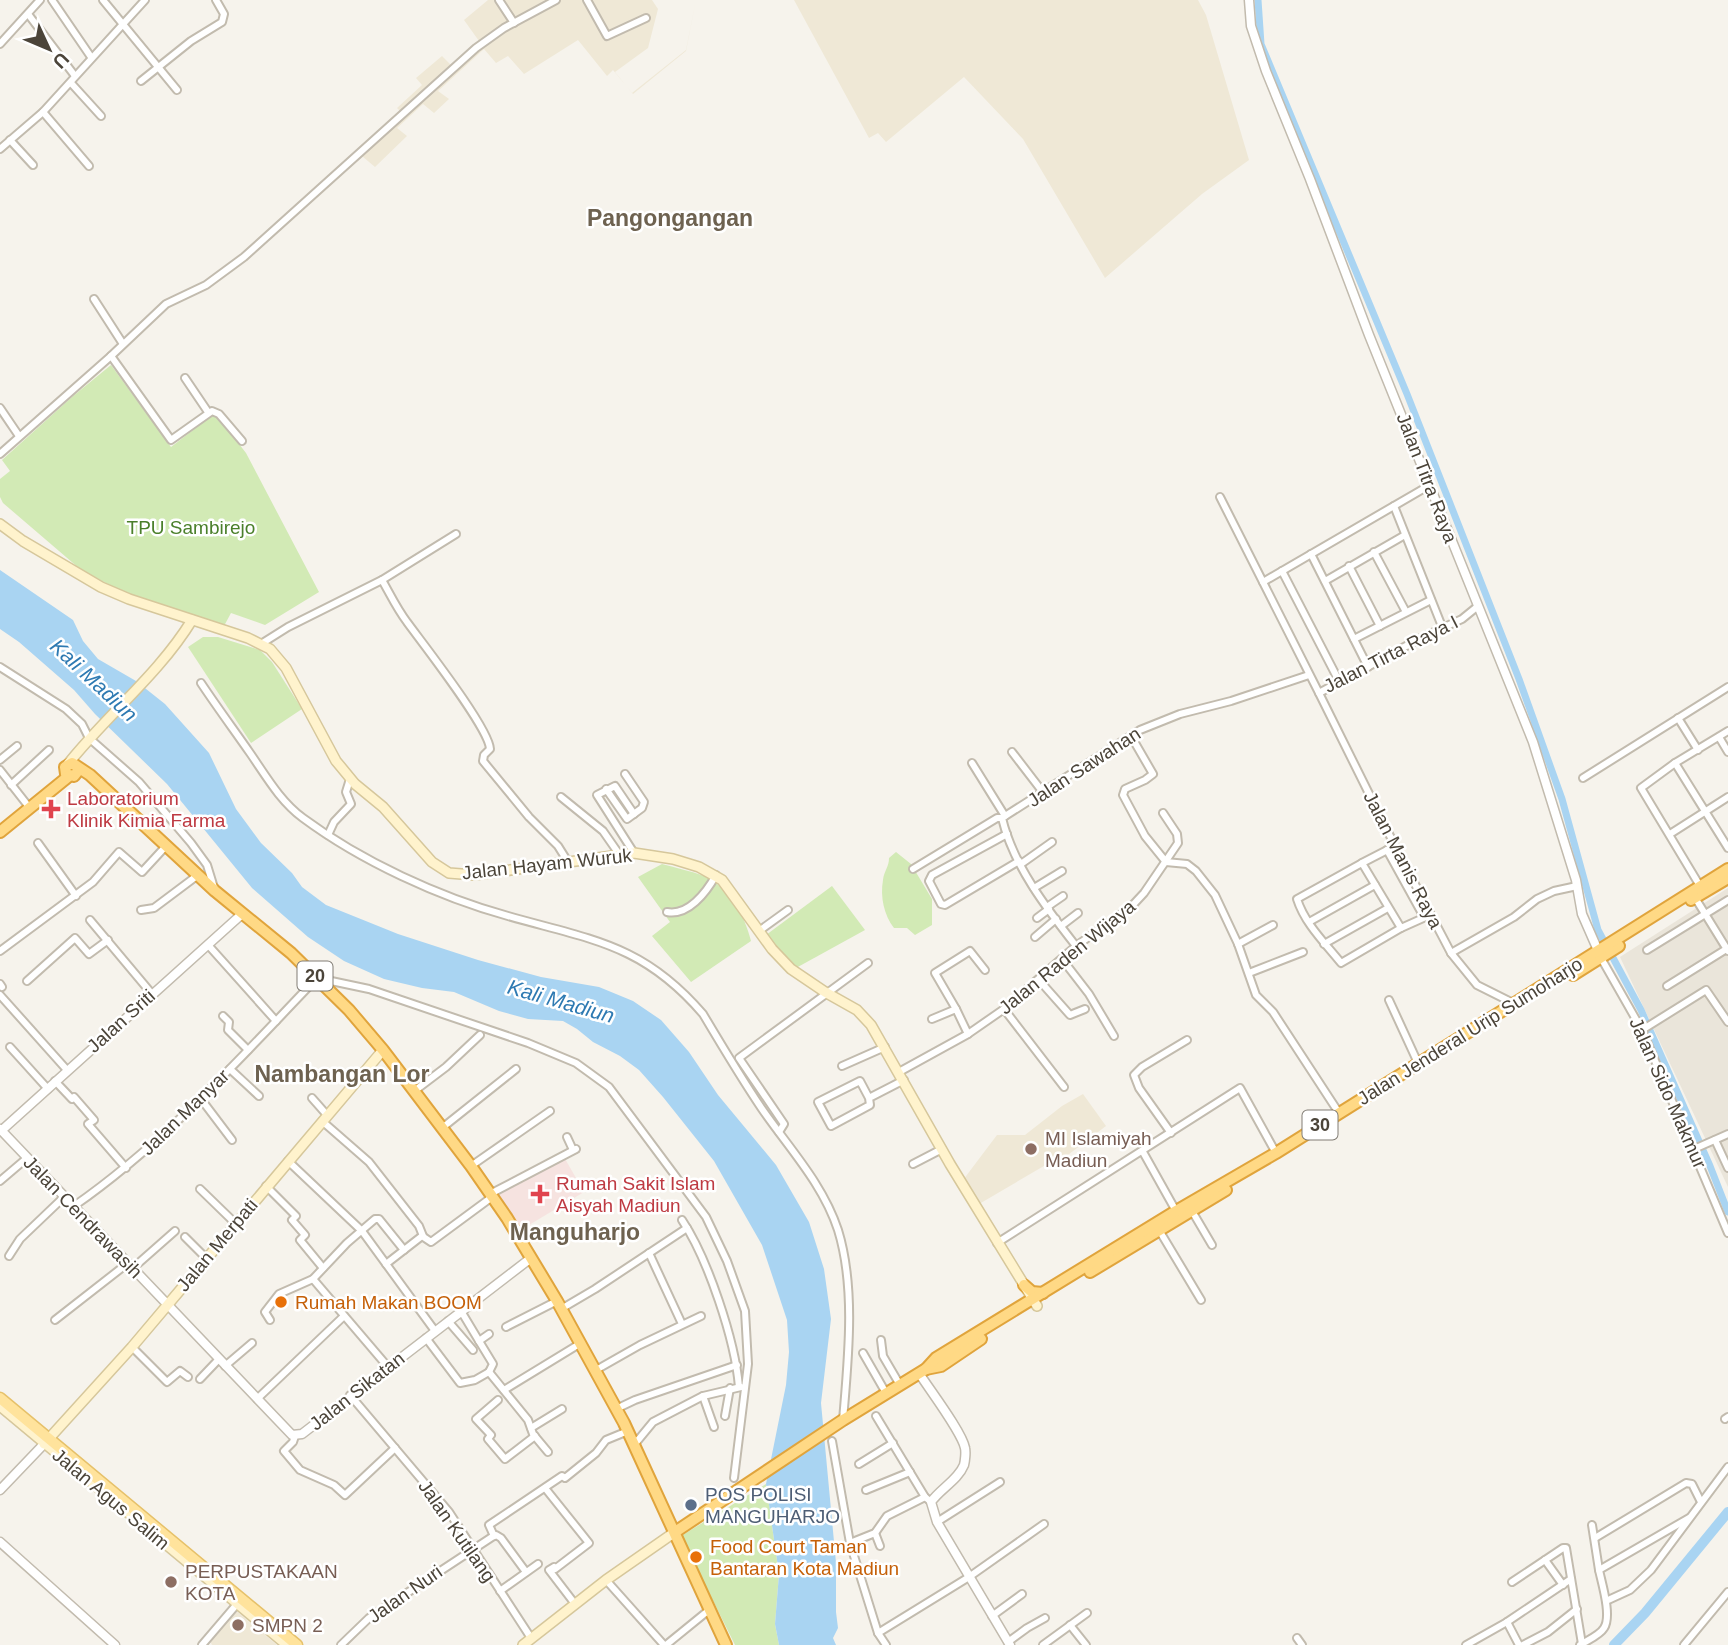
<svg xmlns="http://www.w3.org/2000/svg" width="1728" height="1645" font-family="Helvetica,sans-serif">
<rect width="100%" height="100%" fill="#f6f3ec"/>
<!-- residential -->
<path fill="#eae5da" d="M1728 888V1187L1620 957Z"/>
<!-- education -->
<g fill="#efe8d6">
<path d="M488 0H652L658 9 648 48 615 72 632 93 686 50 696 0 686 51 633 94 613 70 607 76 578 40 524 74 508 56 496 63 484 49 438 91 449 99 434 113 423 104 397 128 407 136 375 167 356 151 401 112 397 108 422 85 416 78 442 56 452 66 479 41 464 20Z"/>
<path d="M794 0H1198L1206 15 1249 160 1202 194 1105 278 1023 139 964 77 886 142 878 133 869 138Z"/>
<path d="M1083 1094 1106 1126 1056 1164 1049 1163 974 1207 960 1184 997 1135H1025L1062 1106Z"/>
<path d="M234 1609 277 1645H212L210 1641Z"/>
</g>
<!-- medical -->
<path fill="#f6e3e0" d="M564 1157 584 1192 519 1231 495 1195Z"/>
<!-- green -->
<g fill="#d2eab5">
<path d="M111 365 171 447 215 413 246 453 319 592 265 625 231 613 224 626 119 590 80 569 3 503 0 497V479L10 471 2 460 72 397Z"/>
<path d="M203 637H218L260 650 272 662 302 709 251 743 188 647Z"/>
<path d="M896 852 911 864 932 899V925L915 935 907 928H894C884 915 880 897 883 880 884 871 889 867 889 858Z"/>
<path d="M662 864C676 868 691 871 704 876 729 887 745 916 751 941L691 982 652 936 670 922 638 877Z"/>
<path d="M832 886 865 930 796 968 783 958 766 935Z"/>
<path d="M766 1484 779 1574 775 1624 779 1645H735L681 1536Z"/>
</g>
<!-- water -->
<path fill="#a9d4f2" d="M0 570 73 620 83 641 98 659 136 681 165 704 209 753 236 809 261 843 292 873 302 887 326 905 398 934 478 960 541 977 599 987 633 1001 661 1020 689 1052 718 1095 776 1165 809 1222 824 1269 831 1319 821 1403 836 1563V1612L838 1628 833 1638 836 1645H779L775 1624 779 1574 766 1484 786 1385 789 1352 787 1320 762 1245 714 1161 663 1097 639 1070 620 1056 593 1042 577 1029 563 1021 528 1019 499 1011 454 992 422 988 384 979 344 961 308 937 252 888 167 784 95 714 74 690 19 642 0 629Z"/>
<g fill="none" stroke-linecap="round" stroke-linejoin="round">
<!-- canal -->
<path stroke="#a9d4f2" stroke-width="7" d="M1258 0 1261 44 1407 394 1519 679 1562 799 1598 930 1641 1010 1710 1166 1728 1212"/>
<!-- river -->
<path stroke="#a9d4f2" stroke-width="10" d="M1614 1645 1645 1613 1728 1512"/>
<!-- minor casing -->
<g stroke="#c2bbae" stroke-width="10">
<g id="minor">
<path d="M52 0 91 57"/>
<path d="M103 0 177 90"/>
<path d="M499 0 514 23"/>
<path d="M587 0 607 36 646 18"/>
<path d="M28 14 75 76"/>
<path d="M0 44 40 0"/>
<path d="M141 81 191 41 222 22 224 14 216 0"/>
<path d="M71 83 101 116"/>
<path d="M43 112 89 166"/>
<path d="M10 140 33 165"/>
<path d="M0 149 43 112 145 0"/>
<path d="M94 299 123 344"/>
<path d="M185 378 208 412"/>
<path d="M0 408 19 436"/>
<path d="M242 441 219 414 212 411 171 440 111 356 166 304 206 285 244 257 476 48 504 28 556 0"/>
<path d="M0 454 111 356"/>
<path d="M1220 497 1319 693 1421 638 1462 619 1478 606"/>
<path d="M1394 506 1443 629"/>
<path d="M1374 552 1406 612"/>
<path d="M1311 554 1368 667"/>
<path d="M1349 566 1380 626"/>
<path d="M1282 571 1340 683"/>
<path d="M382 580C390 594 397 609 407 622 423 644 489 728 490 749L484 755 483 761 529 817 558 846 568 862"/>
<path d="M1325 581 1405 535"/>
<path d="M1263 582 1430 485"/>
<path d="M1354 639 1431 600"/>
<path d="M261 644 288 627 382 580 456 534"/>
<path d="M0 667 66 709 82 724 89 738 139 782 191 843 207 865 215 891"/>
<path d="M201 683C217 707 234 730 250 753 266 776 280 801 303 818 361 861 439 897 508 916 592 940 643 944 703 1014 722 1046 741 1078 762 1109 789 1148 823 1184 838 1230 856 1288 848 1360 843 1420"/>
<path d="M1319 693 1395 846 1451 953 1477 985 1513 1003"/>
<path d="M1678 718 1698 750"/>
<path d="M1131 736 1153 774 1145 780 1125 789 1123 795 1145 836 1166 862"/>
<path d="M1719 737 1728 752"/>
<path d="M1012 752 1042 791"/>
<path d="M0 760 17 746"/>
<path d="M972 763 1005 816"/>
<path d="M1675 763 1728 848"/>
<path d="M0 770 29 807"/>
<path d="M1583 778 1728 687"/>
<path d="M11 785 49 750"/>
<path d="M606 789 627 819 642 808 644 802 625 774"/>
<path d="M561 797 603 831 619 854"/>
<path d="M634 814 615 786 597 795 634 853"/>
<path d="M1007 834 932 875 929 881 941 904 945 905 1019 861"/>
<path d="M1670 834 1728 797"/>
<path d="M328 835 334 822 351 804 346 792 350 779"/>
<path d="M38 843 76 896"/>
<path d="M1395 846 1362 863 1401 928 1430 915"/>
<path d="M1387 850 1424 917"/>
<path d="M1166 862 1187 864 1196 871 1215 895 1238 944 1256 995 1273 1012 1339 1113"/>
<path d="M1362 863 1297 899C1305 924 1325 943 1341 963L1401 928"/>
<path d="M1021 864 1052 842"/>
<path d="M913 869 997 818H1002"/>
<path d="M1700 886 1641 788 1675 763 1728 731"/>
<path d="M1034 888 1062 871"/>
<path d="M1694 896 1728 951"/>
<path d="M1047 907 1063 896"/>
<path d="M141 910 154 908 198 875"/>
<path d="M667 912C688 916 706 893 716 875"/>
<path d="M1037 918 1049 909"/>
<path d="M90 920 152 994"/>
<path d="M1309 922 1375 885"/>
<path d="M1061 926 1078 913"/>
<path d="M759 931 788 910"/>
<path d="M1035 937 1056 919"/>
<path d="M1238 944 1273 925"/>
<path d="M1324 944 1388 908"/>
<path d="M209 946 276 1021"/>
<path d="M1076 946C1047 909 1013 865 1002 818L1140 730 1180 714 1231 701 1309 675"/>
<path d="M1647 950 1728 900"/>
<path d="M0 951 93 882 119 852 142 872 166 846"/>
<path d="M1451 953 1514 917 1537 899 1554 891 1577 886"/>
<path d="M1601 958 1642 1030 1728 1233"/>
<path d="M1062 959 1089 994 1114 1036"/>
<path d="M1249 973 1303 952"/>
<path d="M1039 980 1070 1015 1085 1009"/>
<path d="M27 981 75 938 89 954 108 940"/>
<path d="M0 984 2 987"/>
<path d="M1667 986 1728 948"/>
<path d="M0 995 67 1070"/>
<path d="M1389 1000 1418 1063"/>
<path d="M956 1009 935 973 970 951 985 970"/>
<path d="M1004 1009 1064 1087"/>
<path d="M223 1016 229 1022 228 1030 248 1050"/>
<path d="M932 1019 956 1009 968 1034"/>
<path d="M1642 1030 1706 990 1728 1022"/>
<path d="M10 1047 48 1089"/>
<path d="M842 1066 885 1047"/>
<path d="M230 1069 259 1096"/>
<path d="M899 1072 968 1034 1004 1009 1076 946 1131 907 1144 893 1178 843 1177 834 1163 813"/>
<path d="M55 1081 72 1099 74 1097 94 1120 88 1124 126 1168"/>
<path d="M413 1092 446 1067 480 1035"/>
<path d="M312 1098 327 1115"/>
<path d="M869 1098 860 1081 818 1102 831 1126 870 1105 869 1098 904 1080"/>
<path d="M201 1099 232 1140"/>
<path d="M322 1121 369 1162 419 1226 423 1236"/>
<path d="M442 1128 516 1069"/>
<path d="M779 1132 784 1124 739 1058 868 963"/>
<path d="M1171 1133 1139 1088 1134 1075 1142 1067 1187 1040"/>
<path d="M567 1137 573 1150"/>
<path d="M1715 1140 1728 1168"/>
<path d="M1694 1149 1728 1134"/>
<path d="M1143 1152 1176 1211"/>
<path d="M288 1161 362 1231 435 1331"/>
<path d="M913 1164 942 1149"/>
<path d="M471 1166 550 1111"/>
<path d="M0 1181 27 1158"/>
<path d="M266 1186 296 1216 292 1220 305 1235 300 1240 323 1268"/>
<path d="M200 1189 235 1223"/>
<path d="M490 1194 576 1149"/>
<path d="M74 1206C166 1142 240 1058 317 978L369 989 528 1043 576 1063 609 1087 706 1217 727 1261 745 1311 748 1364 734 1478"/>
<path d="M1192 1211 1212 1245"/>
<path d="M682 1220C708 1259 735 1340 739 1387"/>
<path d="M1159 1230 1201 1300"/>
<path d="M185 1237 206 1258"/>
<path d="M997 1243 1240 1088 1276 1153"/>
<path d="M649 1253 682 1324"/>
<path d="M9 1256 20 1239 64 1197"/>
<path d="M386 1264 422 1236 431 1242 492 1197"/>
<path d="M133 1268 175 1231"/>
<path d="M313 1279 388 1367"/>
<path d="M561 1309 595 1289 687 1228"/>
<path d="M461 1311 479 1341 489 1334"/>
<path d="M55 1320 128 1263"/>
<path d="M270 1320 265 1312 279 1294 313 1279 347 1243 375 1219H379L404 1250"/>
<path d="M448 1321 473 1350"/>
<path d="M506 1327 557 1301"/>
<path d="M426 1338 460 1383 475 1380 489 1372"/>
<path d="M881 1340 883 1356 900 1385"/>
<path d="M479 1341 493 1364 489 1372"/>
<path d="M132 1347 167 1382 180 1371 188 1377"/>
<path d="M863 1353 886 1393"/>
<path d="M225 1366 252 1343"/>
<path d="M596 1370 640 1345 701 1316"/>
<path d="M489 1372 528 1420 533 1434 548 1452"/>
<path d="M200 1379 219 1359"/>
<path d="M504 1390 581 1343"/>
<path d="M350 1395 449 1512 531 1638"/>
<path d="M703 1396 714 1427"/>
<path d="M257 1399 344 1316"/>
<path d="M498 1400 476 1419 491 1435 488 1439 505 1459 535 1436"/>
<path d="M616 1409 635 1400 737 1365"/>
<path d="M725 1416 730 1388"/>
<path d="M876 1416 925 1497 931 1502"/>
<path d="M1725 1419 1728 1417"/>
<path d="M531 1428 562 1409"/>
<path d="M295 1436 293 1442 284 1451 300 1470 334 1485 345 1495 395 1448"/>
<path d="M832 1441 850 1543 878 1633 886 1645"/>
<path d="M634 1445 653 1422 703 1396 741 1387"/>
<path d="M859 1464 893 1443"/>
<path d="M545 1488 589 1543 555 1569 554 1567 549 1570 575 1604"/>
<path d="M866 1490 910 1472"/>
<path d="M937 1522 1000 1482"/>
<path d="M1592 1525 1599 1570"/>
<path d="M875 1533 880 1546"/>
<path d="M494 1536 489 1525 562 1476 565 1478 596 1453 606 1440 628 1431"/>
<path d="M1595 1538 1686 1483 1692 1484 1701 1502"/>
<path d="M850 1543 875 1533 887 1516 925 1497"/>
<path d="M1545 1560 1563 1585"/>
<path d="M606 1580 664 1645"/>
<path d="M1512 1582 1563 1548H1566L1582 1644"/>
<path d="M500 1591 538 1564"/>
<path d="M1606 1601 1630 1590 1651 1570 1728 1467"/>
<path d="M992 1616 1022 1594"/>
<path d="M1507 1622 1519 1645"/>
<path d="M1070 1625 1086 1645"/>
<path d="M878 1633 969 1577 1044 1524"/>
<path d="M1297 1638 1302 1645"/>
<path d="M1008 1642 1027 1628 1045 1618"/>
<path d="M202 1645 237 1604"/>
<path d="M341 1645 369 1618 492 1537 496 1535 501 1538 526 1572"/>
<path d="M666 1645 709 1610"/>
<path d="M1043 1645 1087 1613"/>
<path d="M1466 1645 1507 1622 1571 1579"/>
<path d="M1523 1645 1548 1632 1577 1609"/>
<path d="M1580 1645C1588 1640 1600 1635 1604 1628 1612 1616 1602 1584 1599 1570L1689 1518"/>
<path d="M1684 1645 1728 1592"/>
</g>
</g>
<!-- tertiary casing -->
<g stroke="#c2bbae" stroke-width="11">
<g id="tertiary">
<path d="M1249 0 1251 26 1266 71 1310 179 1369 335 1533 742 1576 880 1582 914 1600 955"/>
<path d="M0 1129 292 1435 302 1434 531 1258"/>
<path d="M2 1130 242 914"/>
<path d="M919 1373C929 1389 962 1432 965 1448 966 1452 965 1461 964 1465 958 1480 940 1489 931 1502L937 1522 1010 1645"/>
<path d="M0 1490 44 1444"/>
<path d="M0 1542 115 1645"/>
</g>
</g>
<!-- secondary casing -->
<g stroke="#d6c79b" stroke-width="12">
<g id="secondary">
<path d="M0 524 23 541 101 587 129 599 248 638 270 649 286 668 336 761 355 784 383 807 432 862 449 873 474 875 634 853 673 859 699 867 722 880 772 949 791 969 825 992 857 1010 871 1025 950 1164 1037 1306"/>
<path d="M68 764C107 715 159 674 192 620"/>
<path d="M0 1406 287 1645"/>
<path d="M44 1444 132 1347 383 1050"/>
<path d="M523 1645 606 1580 675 1532"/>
</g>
</g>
<!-- primary casing -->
<g stroke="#e6c16a" stroke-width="13">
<path id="primary" d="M0 1398 297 1645"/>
</g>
<!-- trunk casing -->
<g stroke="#e0a43c" stroke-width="14">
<g id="trunk">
<path d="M78 767V771L74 776 66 774 65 767 72 763 90 775 215 891 291 953 349 1010 383 1050 471 1166 507 1218 557 1301 624 1423 726 1645"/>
<path d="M0 832 69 776"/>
<path d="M1691 900 1728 878"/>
<path d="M1573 975 1619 946"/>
<path d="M1090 1272 1226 1190"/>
<path d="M1024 1285 1032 1292 1043 1293"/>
<path d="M926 1369 941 1366 981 1339"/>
<path d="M675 1532 843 1420 926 1369 936 1358 1176 1211 1276 1153 1728 869"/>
</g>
</g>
<!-- minor -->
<use href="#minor" stroke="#fff" stroke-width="6"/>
<!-- tertiary -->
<use href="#tertiary" stroke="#fff" stroke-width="8"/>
<!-- secondary -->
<use href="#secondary" stroke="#fff3cd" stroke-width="9"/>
<!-- primary -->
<use href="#primary" stroke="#ffe39c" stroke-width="10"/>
<!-- trunk -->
<use href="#trunk" stroke="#ffd985" stroke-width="10"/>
</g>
<!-- markers -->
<g fill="#e0444e" stroke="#fff" stroke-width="2.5">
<path d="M47.5 798.5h7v7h7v7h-7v7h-7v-7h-7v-7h7z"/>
<path d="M536.5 1183.5h7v7h7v7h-7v7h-7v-7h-7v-7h7z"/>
</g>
<g fill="#8d6e63" stroke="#fff" stroke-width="2.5">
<circle cx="1031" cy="1149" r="7"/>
<circle cx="171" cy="1582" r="7"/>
<circle cx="238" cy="1625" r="7"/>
</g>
<g fill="#e8710a" stroke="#fff" stroke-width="2.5">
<circle cx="281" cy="1302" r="7"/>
<circle cx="696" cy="1557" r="7"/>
</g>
<circle fill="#5c6f8a" stroke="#fff" stroke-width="2.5" cx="691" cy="1505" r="7"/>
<g text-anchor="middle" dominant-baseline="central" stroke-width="5" stroke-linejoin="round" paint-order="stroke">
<!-- shield labels -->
<g fill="#fff" stroke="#817c74" stroke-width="2">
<rect x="297.5" y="961.5" width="35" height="29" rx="5"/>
<rect x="1302.5" y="1110.5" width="35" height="29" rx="5"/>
</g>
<g font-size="18" font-weight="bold" fill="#4b4439">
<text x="315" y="976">20</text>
<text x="1320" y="1125">30</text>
</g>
<!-- street labels -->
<g font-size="19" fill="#4b4439" stroke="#fff">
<text transform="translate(1427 478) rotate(69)">Jalan Titra Raya</text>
<text transform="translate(1391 654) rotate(-27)">Jalan Tirta Raya I</text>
<text transform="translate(1084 767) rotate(-33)">Jalan Sawahan</text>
<text transform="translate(1403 860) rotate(63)">Jalan Manis Raya</text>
<text transform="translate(547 864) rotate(-6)">Jalan Hayam Wuruk</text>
<text transform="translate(1067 957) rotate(-39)">Jalan Raden Wijaya</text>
<text transform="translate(121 1021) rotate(-42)">Jalan Sriti</text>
<text transform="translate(1470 1031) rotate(-32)">Jalan Jenderal Urip Sumoharjo</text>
<text transform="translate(1668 1093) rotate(66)">Jalan Sido Makmur</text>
<text transform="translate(185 1112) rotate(-44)">Jalan Manyar</text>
<text transform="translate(83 1217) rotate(46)">Jalan Cendrawasih</text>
<text transform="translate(217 1245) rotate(-50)">Jalan Merpati</text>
<text transform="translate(357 1391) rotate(-38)">Jalan Sikatan</text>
<text transform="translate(111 1499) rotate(40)">Jalan Agus Salim</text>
<text transform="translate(457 1531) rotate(55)">Jalan Kutilang</text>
<text transform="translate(405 1594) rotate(-35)">Jalan Nuri</text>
</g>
<!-- park labels -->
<g font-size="19" fill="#4a7f2a" stroke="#fff">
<text x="191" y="527">TPU Sambirejo</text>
</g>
<!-- health labels -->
<g font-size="19" fill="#be3a42" stroke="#fff" text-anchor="start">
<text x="67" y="798">Laboratorium<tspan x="67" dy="22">Klinik Kimia Farma</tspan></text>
<text x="556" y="1183">Rumah Sakit Islam<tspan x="556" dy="22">Aisyah Madiun</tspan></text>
</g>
<!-- education labels -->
<g font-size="19" fill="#785e54" stroke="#fff" text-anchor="start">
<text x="1045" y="1138">MI Islamiyah<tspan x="1045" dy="22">Madiun</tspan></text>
<text x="185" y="1571">PERPUSTAKAAN<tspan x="185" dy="22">KOTA</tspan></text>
<text x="252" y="1625">SMPN 2</text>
</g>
<!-- food labels -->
<g font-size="19" fill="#c56008" stroke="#fff" text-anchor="start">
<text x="295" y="1302">Rumah Makan BOOM</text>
<text x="710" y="1546">Food Court Taman<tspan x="710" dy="22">Bantaran Kota Madiun</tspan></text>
</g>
<!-- service labels -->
<g font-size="19" fill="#4e5e75" stroke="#fff" text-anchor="start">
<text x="705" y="1494">POS POLISI<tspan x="705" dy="22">MANGUHARJO</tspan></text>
</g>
<!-- water labels -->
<g font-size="21" font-style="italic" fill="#2e7ab2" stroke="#fff">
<text transform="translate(94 680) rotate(43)">Kali Madiun</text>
<text transform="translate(561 1001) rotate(16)">Kali Madiun</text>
</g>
<!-- quarter labels -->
<g font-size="23" font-weight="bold" fill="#6e6250" stroke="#fff">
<text x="670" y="218">Pangongangan</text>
<text x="342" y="1074">Nambangan Lor</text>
<text x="575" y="1232">Manguharjo</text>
</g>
</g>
<!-- north arrow -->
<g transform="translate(49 49) rotate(134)" stroke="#ffffff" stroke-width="5" paint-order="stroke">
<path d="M0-5L12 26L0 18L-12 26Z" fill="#4b4439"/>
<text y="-10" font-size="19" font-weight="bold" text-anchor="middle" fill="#4b4439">U</text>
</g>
</svg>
